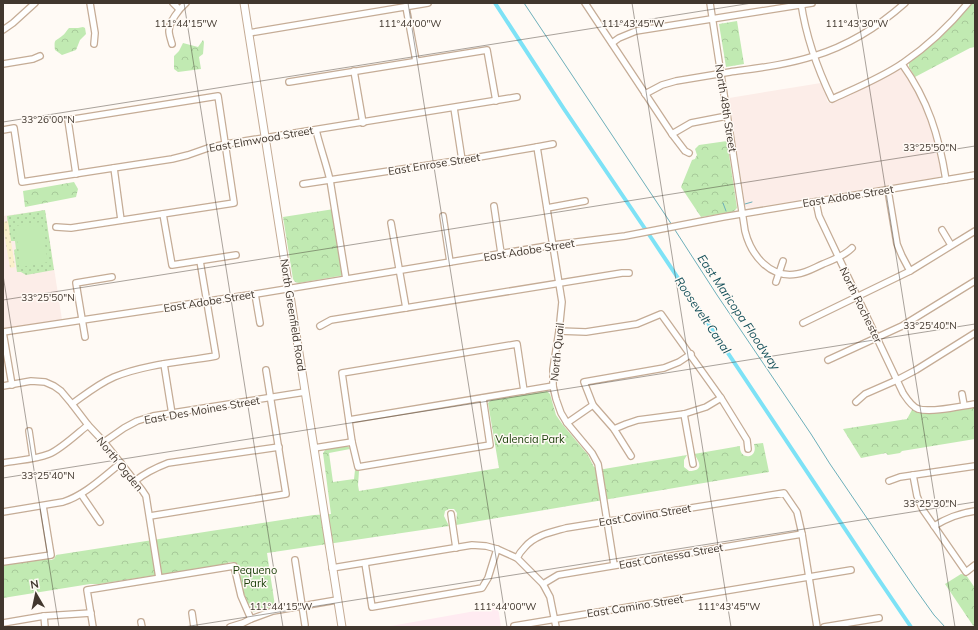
<svg xmlns="http://www.w3.org/2000/svg" width="978" height="630" font-family="Mulish,sans-serif">
<defs>
<pattern id="grass-dots" width="8" height="8" patternUnits="userSpaceOnUse"><rect width="8" height="8" fill="#c1eab2"/><path d="M2 2h.1M6 6h.1" fill="none" stroke="#a7c999" stroke-width="1.8" stroke-linecap="round"/></pattern>
<pattern id="forest-crowns" width="20" height="18" patternUnits="userSpaceOnUse"><rect width="20" height="18" fill="#c1eab2"/><path d="M2 6a3 3 0 1 1 6 0M12 15a3 3 0 1 1 6 0" fill="none" stroke="#a7c999"/></pattern>
<pattern id="sand-dots" width="8" height="8" patternUnits="userSpaceOnUse"><rect width="8" height="8" fill="#fbf1cc"/><path d="M2 2h.1M6 6h.1" fill="none" stroke="#d8cfb0" stroke-width="1.8" stroke-linecap="round"/></pattern>
</defs>
<rect width="100%" height="100%" fill="#fffaf5"/>
<!-- commercial -->
<path fill="#ffebf1" d="M498 607 501 627H385Z"/>
<!-- education -->
<g fill="#fcede8">
<path d="M897 70H903L906 75 915 91 927 118 932 132 939 158 941 170 940 176 939 177 751 208 746 207 745 204 729 98 821 83 826 94 827 101 831 104 833 103 839 99 876 82Z"/>
<path d="M45 210 62 320 3 329V216Z"/>
</g>
<!-- grass -->
<path fill="url(#grass-dots)" d="M45 210 54 270 26 275 21 272H17L14 250 16 249 15 241H10L7 216Z"/>
<!-- forest -->
<g fill="url(#forest-crowns)">
<path d="M972 3H975V47L970 48 915 77 909 67V63L941 37 962 15Z"/>
<path d="M737 21 744 64 726 67 719 24Z"/>
<path d="M83 27 85 28 86 34 80 40 76 50 62 55 55 50C54 38 55 42 62 36 65 34 67 30 69 28H78Z"/>
<path d="M203 40 204 42 203 54 199 57 201 69 178 72 174 69V56L179 51 183 43 198 47Z"/>
<path d="M727 141 737 208 734 211 732 212 701 217 681 187 692 160 695 159 697 155 695 149 699 145Z"/>
<path d="M74 182 78 189 76 197 25 207 23 191Z"/>
<path d="M334 209 345 275 299 283 295 282 293 279 283 217Z"/>
<path d="M547 391 550 394 556 415 563 425 588 455 594 467 604 469 687 455 684 460V467L689 471C704 471 700 462 694 454L740 446C739 461 759 459 754 444L763 443 769 472 456 525 457 513 454 509H449L445 511 444 516 449 526 267 553 275 606 253 612C247 602 242 591 240 579 240 573 242 567 237 564 232 560 227 563 222 565L99 584H90L3 598V564L43 558 51 560 54 559 56 555 314 515 331 514 323 453 326 449 346 446 349 447 350 449 329 453 333 482 354 479 355 470 359 471 358 485 359 491 499 468 488 403 491 400Z"/>
<path d="M975 407V439L902 451 900 453 888 455 886 453 861 458 843 429 907 419 913 408C934 417 954 410 975 407Z"/>
<path d="M961 574 966 575 975 588V627H974L945 584Z"/>
</g>
<!-- sand -->
<path fill="url(#sand-dots)" d="M8 221 15 267 10 268 3 226V222Z"/>
<!-- garden -->
<path fill="#c1eab2" d="M41 222 48 262 21 267 15 226Z"/>
<g fill="none" stroke-linecap="round" stroke-linejoin="round">
<!-- stream -->
<g stroke="#6cafba" stroke-width="1">
<path d="M524 3 672 225"/>
<path d="M723 203 726 211"/>
<path d="M745 204 752 202"/>
<path d="M675 230 717 295 811 434 830 464 914 587 934 615 945 627"/>
</g>
<!-- canal -->
<path stroke="#7ee2f6" stroke-width="4" d="M495 3 564 109 652 239 877 577 911 627"/>
<!-- minor casing -->
<g stroke="#c5ac96" stroke-width="8">
<g id="minor">
<path d="M90 3 95 33 94 44"/>
<path d="M173 3 179 9"/>
<path d="M585 3 672 134 685 151 689 153"/>
<path d="M710 3 745 231C751 255 770 279 797 274 806 273 814 268 823 264 833 260 844 256 852 248"/>
<path d="M801 3C806 37 817 68 832 99 856 88 881 78 903 63 928 46 949 26 968 3"/>
<path d="M406 7 416 61"/>
<path d="M3 30 13 23 35 3"/>
<path d="M249 33 428 3"/>
<path d="M612 43 619 38 636 31 812 3"/>
<path d="M172 44C171 40 169 35 169 31 169 22 179 9 186 3"/>
<path d="M3 64 33 59 40 56"/>
<path d="M902 64C928 100 939 136 946 180"/>
<path d="M354 71 363 123"/>
<path d="M289 82 487 50 496 101"/>
<path d="M645 94 662 85 676 81C694 78 712 75 730 72 758 68 786 65 814 56 847 46 878 27 905 3"/>
<path d="M454 108 462 160"/>
<path d="M3 130 14 128 22 182 172 159 188 155 208 148 226 144 517 97"/>
<path d="M316 130C320 147 326 163 330 180L346 279"/>
<path d="M672 134 691 123 727 116"/>
<path d="M537 147 562 302 559 331 553 369V386L556 399 561 413 567 423 592 453 598 464 614 565"/>
<path d="M114 168 121 220"/>
<path d="M303 184 462 160 537 147 553 144"/>
<path d="M888 190 897 244 902 256 910 271"/>
<path d="M816 202 819 216 903 393C907 399 911 406 918 409 932 413 961 406 975 404"/>
<path d="M494 206 501 253"/>
<path d="M547 208 585 201"/>
<path d="M163 214 172 265 236 255"/>
<path d="M443 216 450 262"/>
<path d="M391 223 406 308"/>
<path d="M56 227 71 228 234 203 218 96 68 120 76 174"/>
<path d="M942 230 951 245"/>
<path d="M776 282 783 261"/>
<path d="M255 294 260 323"/>
<path d="M803 323 910 271 975 231"/>
<path d="M320 326 331 320 622 273H629"/>
<path d="M559 331 586 332 637 324 661 314 721 398 747 440 748 449"/>
<path d="M3 332 262 293 553 245 625 236 723 217 975 175"/>
<path d="M3 332 12 385"/>
<path d="M85 337 76 283 112 277"/>
<path d="M828 360 902 326 975 281"/>
<path d="M164 364 172 414"/>
<path d="M3 386 31 381 45 382 54 386 61 391 72 404 88 425 104 442 142 490 146 496 159 578"/>
<path d="M962 394 964 405"/>
<path d="M483 398 490 445 358 467 352 442 342 373 517 344 524 391"/>
<path d="M856 402 865 394 897 380 916 370 975 333"/>
<path d="M72 404C86 394 98 384 114 377 146 364 182 362 216 356L200 261"/>
<path d="M684 414 693 464"/>
<path d="M349 420 553 386"/>
<path d="M567 423 593 405"/>
<path d="M614 429 626 424 638 420 684 414 706 407 721 398"/>
<path d="M29 431 33 458"/>
<path d="M104 442 124 428 137 421 153 416 305 392"/>
<path d="M314 448 352 442"/>
<path d="M631 456 614 429 593 405 584 382 664 368 679 362 691 354"/>
<path d="M3 463C18 460 34 460 49 454 60 450 78 433 88 425"/>
<path d="M913 475 917 496 923 510 966 572 975 565"/>
<path d="M135 481C145 473 155 468 168 463L279 447"/>
<path d="M889 481 900 477 975 466"/>
<path d="M81 494 100 522"/>
<path d="M3 512 63 502C85 495 103 477 121 463"/>
<path d="M451 514 456 548"/>
<path d="M150 516 286 494 266 370"/>
<path d="M934 526C947 518 960 513 975 511"/>
<path d="M517 558C519 554 522 550 525 547 535 535 552 532 566 528L784 493 797 512 802 534 817 627"/>
<path d="M295 560 305 625"/>
<path d="M3 562 51 555 43 506"/>
<path d="M365 563 372 607 482 588 488 578 497 549 517 558 543 584 550 597 556 627"/>
<path d="M332 568 472 545 486 546 497 549"/>
<path d="M543 584 558 575 802 534"/>
<path d="M192 613 194 627"/>
<path d="M44 616 45 627"/>
<path d="M141 622 142 627"/>
<path d="M3 623 44 616 91 613"/>
<path d="M514 626 851 570"/>
<path d="M93 627 87 590 234 566 241 596 251 619"/>
<path d="M230 627 243 623 251 619 273 611 337 600"/>
<path d="M824 627 879 618"/>
</g>
</g>
<!-- major casing -->
<g stroke="#c5ac96" stroke-width="9">
<path id="major" d="M244 3 314 448 342 627"/>
</g>
<!-- minor -->
<use href="#minor" stroke="#fff" stroke-width="5.5"/>
<!-- major -->
<use href="#major" stroke="#fff" stroke-width="7"/>
</g>
<!-- ticks -->
<path fill="none" stroke="#41372e" stroke-width="1" stroke-opacity="0.45" d="M184 3 283 627M408 3 507 627M632 3 731 627M856 3 955 627M3 122 752 3M3 275 59 627M3 300 975 146M3 478 975 324M184 627 975 502"/>
<g text-anchor="middle" dominant-baseline="central" stroke-width="3" stroke-linejoin="round" paint-order="stroke">
<!-- street labels -->
<g font-size="11" fill="#41372e" stroke="#fffaf5">
<text transform="translate(726 108) rotate(81)">North 48th Street</text>
<text transform="translate(261 139) rotate(-10)">East Elmwood Street</text>
<text transform="translate(434 164) rotate(-9)">East Enrose Street</text>
<text transform="translate(848 196) rotate(-9)">East Adobe Street</text>
<text transform="translate(529 250) rotate(-9)">East Adobe Street</text>
<text transform="translate(209 301) rotate(-9)">East Adobe Street</text>
<text transform="translate(861 305) rotate(64)">North Rochester</text>
<text transform="translate(293 315) rotate(81)">North Greenfield Road</text>
<text transform="translate(557 352) rotate(-84)">North Quail</text>
<text transform="translate(202 410) rotate(-10)">East Des Moines Street</text>
<text transform="translate(120 464) rotate(51)">North Ogden</text>
<text transform="translate(645 515) rotate(-9)">East Covina Street</text>
<text transform="translate(671 556) rotate(-10)">East Contessa Street</text>
<text transform="translate(635 606) rotate(-9)">East Camino Street</text>
</g>
<!-- park labels -->
<g font-size="11" fill="#1c400a" stroke="#fffaf5">
<text x="530" y="439">Valencia Park</text>
<text x="255" y="570">Pequeno<tspan x="255" dy="13">Park</tspan></text>
</g>
<!-- water labels -->
<g font-size="12" font-style="italic" fill="#15505a" stroke="#fffaf5">
<text transform="translate(739 312) rotate(56)">East Maricopa Floodway</text>
<text transform="translate(703 315) rotate(56)">Roosevelt Canal</text>
</g>
</g>
<g font-size="10" text-anchor="middle" fill="#41372e" stroke="#fffaf5" stroke-width="3" stroke-linejoin="round" paint-order="stroke">
<text x="186" y="27">111°44'15"W</text>
<text x="410" y="27">111°44'00"W</text>
<text x="633" y="27">111°43'45"W</text>
<text x="857" y="27">111°43'30"W</text>
<text x="48" y="123">33°26'00"N</text>
<text x="930" y="151">33°25'50"N</text>
<text x="48" y="301">33°25'50"N</text>
<text x="930" y="329">33°25'40"N</text>
<text x="48" y="479">33°25'40"N</text>
<text x="930" y="507">33°25'30"N</text>
<text x="281" y="610">111°44'15"W</text>
<text x="505" y="610">111°44'00"W</text>
<text x="729" y="610">111°43'45"W</text>
</g>
<!-- border -->
<rect width="978" height="630" fill="none" stroke="#41372e" stroke-width="8"/>
<!-- north arrow -->
<g transform="translate(36 594) rotate(351)" stroke="#fffaf5" stroke-width="3" paint-order="stroke">
<path d="M0-3L7 15L0 10L-7 15Z" fill="#41372e"/>
<text y="-6" font-size="11" font-weight="bold" text-anchor="middle" fill="#41372e">N</text>
</g>
</svg>
